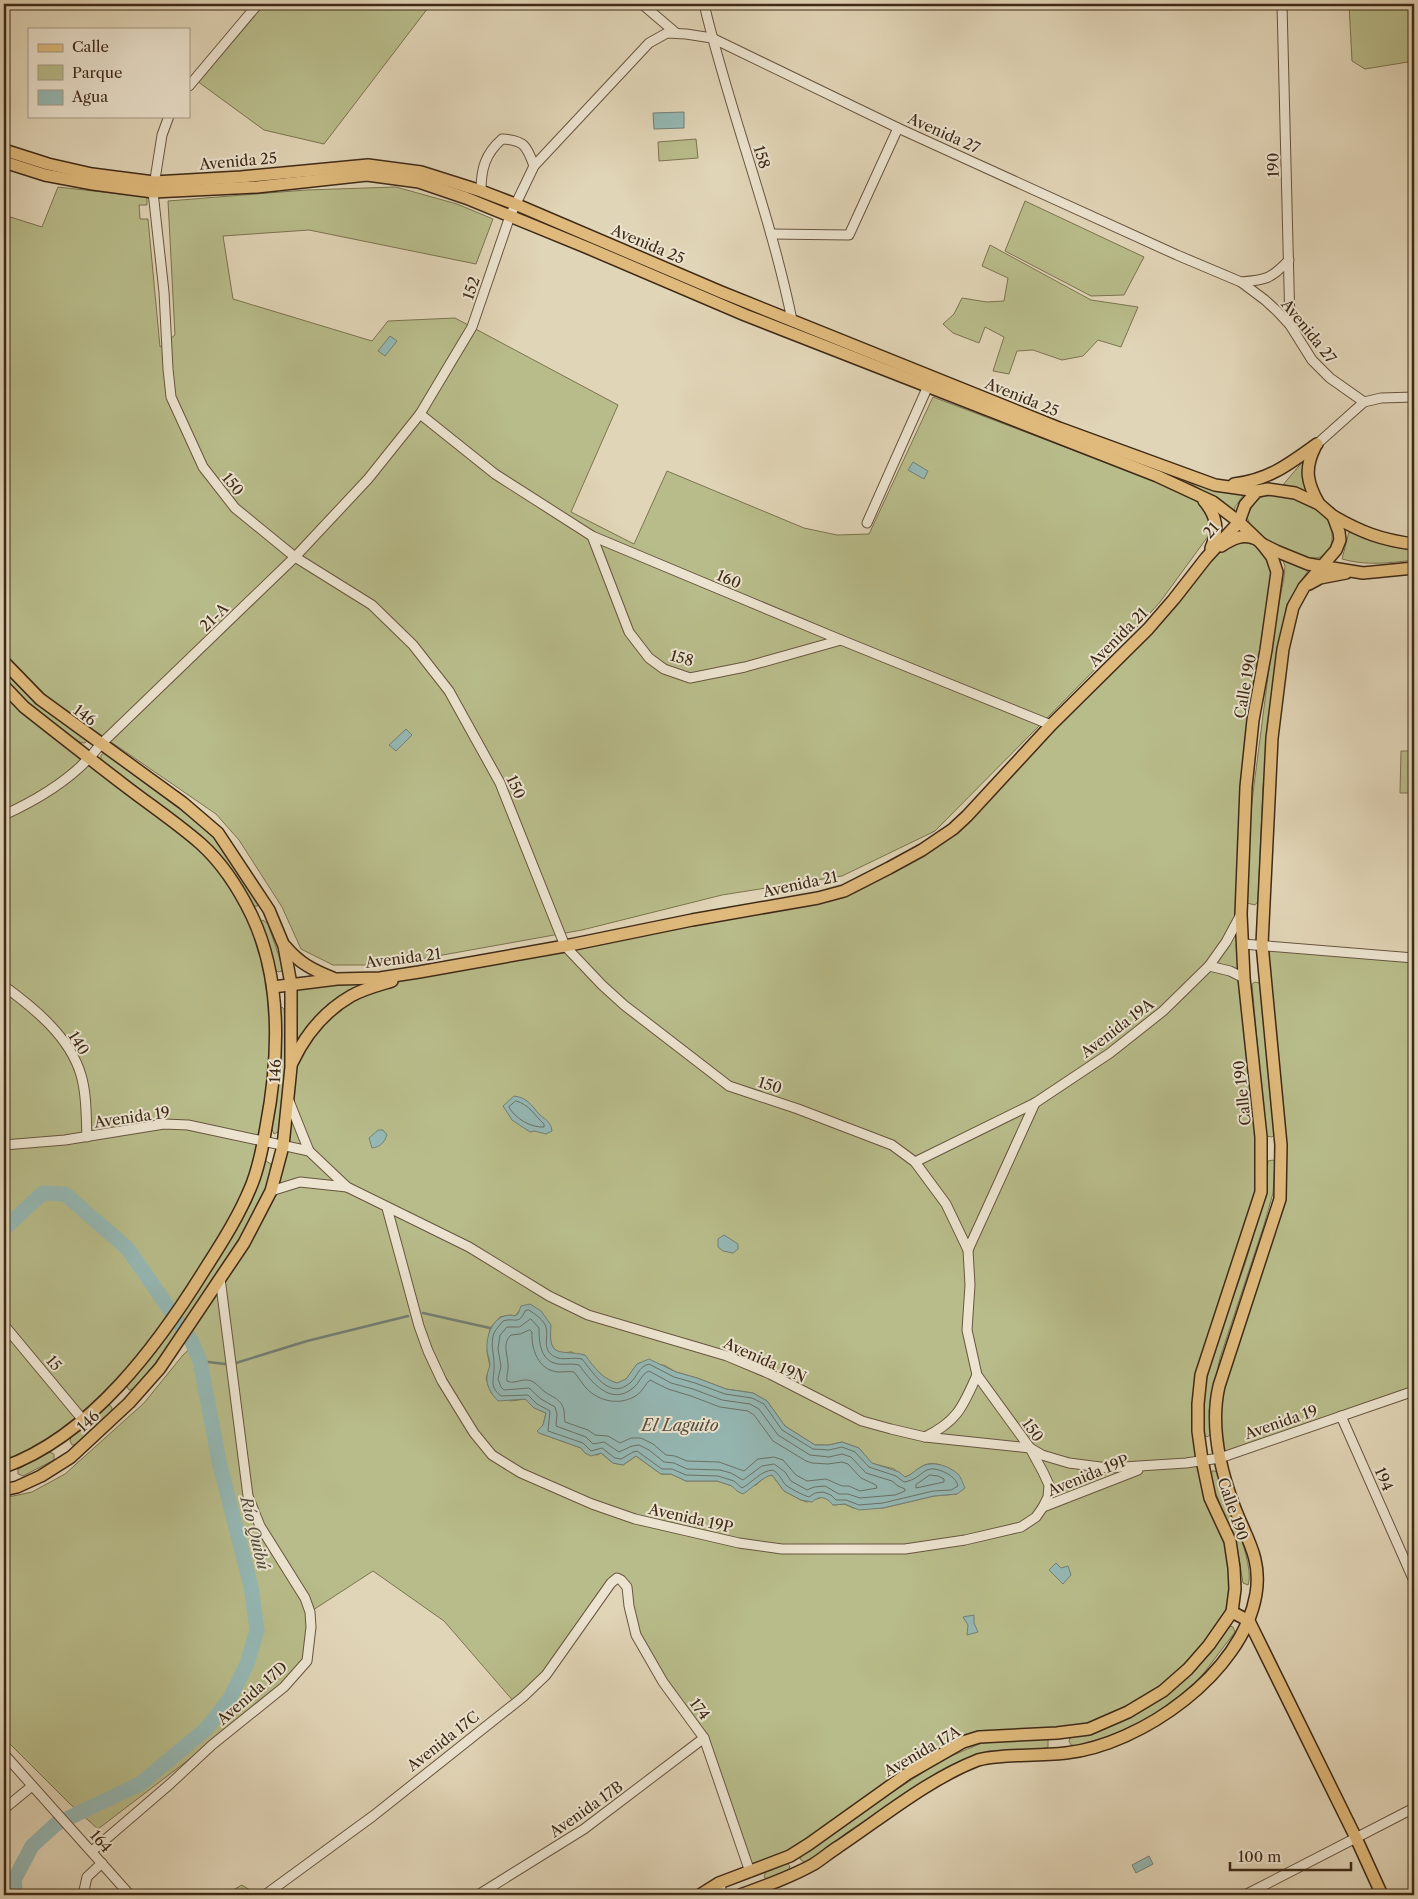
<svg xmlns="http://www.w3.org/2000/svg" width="1418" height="1899" font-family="'Libre Caslon Text',serif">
<rect width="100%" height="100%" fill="#e1d5b7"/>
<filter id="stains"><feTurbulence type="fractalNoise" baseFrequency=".004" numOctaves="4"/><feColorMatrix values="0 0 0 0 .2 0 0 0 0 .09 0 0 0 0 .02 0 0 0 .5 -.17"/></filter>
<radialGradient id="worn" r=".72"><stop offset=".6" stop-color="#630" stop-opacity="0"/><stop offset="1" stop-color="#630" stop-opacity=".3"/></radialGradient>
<!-- green -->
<g fill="#b8bc8a" stroke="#7c7350" fill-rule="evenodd">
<path d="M263 4H431L324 144 264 130 197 81Z"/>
<path d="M1349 4H1414V61L1365 69 1352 61Z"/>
<path d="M696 139 698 158 659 161 658 142Z"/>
<path d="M58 187 147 197V205H139L140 219H148L160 347 175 335 168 201 306 190 396 187 457 204 493 219 476 264 309 230 223 236 233 299 372 341 388 321 455 318 618 405 571 512 634 544 667 471 804 528 837 535 869 534 933 397 1173 488C1196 499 1213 505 1209 535L1160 602 1142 622 935 831 842 876 722 895 582 930 387 965H333L301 949 282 907 239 840 216 814 47 698 4 654V215L42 227Z"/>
<path d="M1025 201 1144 257 1124 295 1091 296 1005 251Z"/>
<path d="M990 245 1091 300 1138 307 1121 347 1098 340 1083 356 1062 360 1033 350 1017 351 1009 374 993 371 1004 337 985 327 979 343 953 333 943 324 954 314 962 298 987 302 1004 301 1008 278 982 266Z"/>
<path d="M1304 460 1303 476 1307 492 1282 486Z"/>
<path d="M1183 479 1217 491 1244 494 1235 507 1234 513 1220 501Z"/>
<path d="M1280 495C1294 498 1311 501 1322 512 1336 525 1338 559 1312 558 1301 558 1290 551 1280 547 1265 541 1252 533 1247 517 1256 497 1257 496 1280 495Z"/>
<path d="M1349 532 1393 547 1414 550V560C1389 563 1366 566 1342 559Z"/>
<path d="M1249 536 1277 572 1253 720 1241 914 1261 1192 1201 1375 1202 1460 1230 1541 1232 1612 1163 1691 1089 1729 963 1742 809 1844 750 1872 704 1738 636 1635 627 1587 617 1578 546 1675 515 1703 444 1621 373 1571 310 1612 307 1661 284 1687 98 1829 70 1804 4 1738V1498L32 1492 65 1474 144 1403 183 1355 196 1343 187 1328 244 1243 283 1146 291 984 380 978 844 891 953 829 1148 629 1206 558ZM519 1311 550 1334C550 1344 552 1348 560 1353L572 1352 600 1375 607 1380 617 1383 626 1380 637 1364 664 1365 676 1372 697 1378 726 1389 753 1393 767 1401 785 1426 815 1445H829L842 1442 859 1448 871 1463 894 1469 904 1477C914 1475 918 1466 928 1464 932 1463 937 1464 941 1465L957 1494 934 1496 883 1508H853L845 1504 833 1505 829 1500 823 1497 807 1502 801 1500 784 1491 772 1475 766 1476 756 1485 737 1491 732 1486 717 1481H686L671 1474H661L636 1456 623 1465 613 1463 601 1453 597 1455 585 1453 581 1448 539 1433 543 1425 546 1413 534 1408 525 1399 511 1401 491 1393 486 1378 490 1367 487 1351 490 1328 500 1317 511 1315 515 1316Z"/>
<path d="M1282 558 1299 566 1309 569 1287 604 1278 650 1263 786 1258 901 1255 905 1247 903 1246 898 1252 801 1275 622 1284 578 1285 566Z"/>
<path d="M4 669 84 738 87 741 85 743C67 744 17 692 4 678Z"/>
<path d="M4 686 203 845 228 876 265 953 276 1053 253 1182 145 1357 83 1420 4 1467Z"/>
<path d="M1401 751H1414V793H1400Z"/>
<path d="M104 753 209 831 221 845 259 903 258 906H253L222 860 204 838 101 761V755Z"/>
<path d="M263 920 268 924 283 968 282 971 278 972 274 968 260 922Z"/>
<path d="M1262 944 1414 958V1391L1220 1458 1215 1404 1280 1199Z"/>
<path d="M1255 982 1259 983 1261 986 1274 1135 1272 1137 1266 1136 1265 1131 1252 984Z"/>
<path d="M282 1007 284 1009C288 1048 284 1088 280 1126L278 1132 274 1134 271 1127 280 1008Z"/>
<path d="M1273 1160 1275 1162 1273 1193 1264 1225 1220 1358 1213 1391 1209 1411 1211 1434 1207 1437 1204 1434 1202 1412 1204 1391 1212 1356 1245 1264 1265 1196 1268 1161Z"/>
<path d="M266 1161 271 1164C267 1206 236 1242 214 1276 188 1315 165 1354 134 1389L129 1390 126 1385 154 1354 222 1252 251 1203 263 1163Z"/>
<path d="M106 1404 110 1405 112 1408 111 1413 76 1445H72L70 1441 71 1437Z"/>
<path d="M49 1452 54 1454V1460L23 1476 18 1474V1469Z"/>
<path d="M1212 1471H1215L1217 1473C1225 1495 1256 1566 1248 1585L1243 1583 1237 1547 1211 1481Z"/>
<path d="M1230 1626 1233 1627 1235 1632 1197 1682 1152 1716 1114 1734 1077 1746 1071 1745 1069 1741 1070 1738 1191 1673Z"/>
<path d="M1044 1738 1048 1740V1747L1042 1749 988 1751 945 1768 846 1833 808 1862 805 1863 800 1859 802 1854 871 1806 944 1759 982 1743Z"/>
<path d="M786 1862 790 1866 789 1869 770 1880 764 1877 766 1871Z"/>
<path d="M242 1885 253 1892 255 1895H233V1890Z"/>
</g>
<!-- water -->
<g fill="#95b8b4" stroke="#737f75">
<path d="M684 112V128L654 129 653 113Z"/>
<path d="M390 336 397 341 385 356 378 351Z"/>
<path d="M913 462 928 471 924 479 908 470Z"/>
<path d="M406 729 412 735 396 751 389 745Z"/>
<path d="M514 1096C528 1098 531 1105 540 1115 546 1120 551 1122 552 1131L546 1134 534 1131 530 1132 512 1120 503 1106Z"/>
<path d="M378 1130H383L387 1135C384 1143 380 1147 372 1148L369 1138Z"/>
<path d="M724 1235 738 1244V1249L733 1253 723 1251 718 1247V1239Z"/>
<path d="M530 1304 541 1311 551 1325C548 1360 560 1349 585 1355 595 1368 601 1378 617 1383L626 1379 637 1364 649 1359 676 1372 697 1378 726 1389 753 1393 767 1401 785 1426 815 1445H829L842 1442 859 1448 872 1463 899 1472 905 1477C912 1475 915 1470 921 1467 932 1460 949 1466 958 1474 961 1477 963 1484 965 1488L957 1494 934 1496 883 1508 859 1510 845 1504 833 1505C826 1497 820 1495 812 1502L801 1500 784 1491 772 1475C764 1476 751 1489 743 1494L737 1491 732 1486 717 1481H686L671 1474H661L636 1456 623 1465 613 1463 601 1453 591 1456 585 1453 581 1448 539 1433 537 1431 543 1425 546 1413 534 1408 525 1399 498 1401C492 1395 486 1386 487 1377 487 1373 489 1369 490 1365 490 1359 487 1355 487 1349 486 1332 496 1311 515 1316L518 1314 521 1306Z"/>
<path d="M1056 1563 1061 1568 1068 1566 1071 1575 1063 1584 1049 1570Z"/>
<path d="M974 1615V1623L978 1632 967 1635 968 1625 963 1617Z"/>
<path d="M1149 1856 1153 1864 1136 1873 1132 1865Z"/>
</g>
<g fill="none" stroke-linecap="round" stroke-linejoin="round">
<!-- shore -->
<g stroke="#6a7166" stroke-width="1">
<path d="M516 1101C529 1104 535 1116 544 1124V1127C532 1128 515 1119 509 1107Z"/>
<path d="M529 1310C535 1314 544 1320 546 1327 549 1338 540 1352 558 1358 564 1360 574 1357 582 1359 593 1372 609 1401 630 1383 638 1376 638 1367 649 1364L674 1377 695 1383 725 1394 752 1398 764 1404 782 1430 813 1449 829 1450 842 1447 855 1452 869 1467 896 1476 904 1482C925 1479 922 1460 948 1474 954 1478 956 1480 958 1486L951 1490 933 1491 883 1503 859 1505 846 1500H836L831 1495 823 1492 815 1493 809 1497C805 1496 786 1487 784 1483 780 1477 779 1474 773 1470 760 1471 753 1482 742 1488L734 1481 718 1476 686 1475 672 1469H662L637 1451 633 1452 621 1459 615 1458 602 1448 591 1451 583 1443 548 1431 550 1411 537 1404 528 1395 501 1396C488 1386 495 1378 494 1364 494 1353 490 1344 494 1333 496 1329 500 1325 503 1321 514 1317 519 1326 525 1311Z"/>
<path d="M531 1319 539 1328C539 1342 540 1361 558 1364 565 1365 572 1363 579 1365 591 1381 610 1407 633 1388 640 1383 641 1374 649 1371L671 1383 693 1389 722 1400 750 1404 759 1409 778 1435 810 1455 829 1457 842 1454 851 1457 866 1473 892 1481 898 1486 905 1489V1491L895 1495 860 1498 848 1494H839L825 1486 814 1487 807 1490 791 1481 785 1472 774 1464 762 1466 743 1480 731 1473 720 1470 687 1469 674 1463 664 1462 649 1450 639 1445 632 1446 619 1452 604 1442 593 1444 586 1437 556 1426 557 1414 555 1407 541 1399 529 1388 504 1390 501 1387 498 1379 501 1366 498 1349 500 1335 507 1327H519Z"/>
<path d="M530 1330 532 1332C531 1349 538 1370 558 1372 564 1372 569 1371 574 1372 578 1377 582 1383 586 1388 599 1402 621 1406 637 1395 643 1391 645 1384 650 1380L668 1389 691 1396 720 1407 748 1411 754 1415 773 1441 806 1461 812 1463 828 1464 842 1462 848 1464 861 1478 876 1485 877 1488 860 1491 849 1486H842L826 1479 807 1481 796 1475 783 1460 774 1457 758 1459 744 1471 719 1462 687 1461 675 1456 666 1455 653 1444 641 1438H631L620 1443 608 1436 595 1435 588 1430 565 1422C564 1417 565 1412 563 1407 559 1398 552 1397 545 1392 538 1387 535 1380 526 1380 519 1380 513 1384 507 1381 506 1376 508 1373 508 1368 509 1357 501 1344 511 1335L520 1334Z"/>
<path d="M930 1475 938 1476 944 1479V1482L916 1488V1485Z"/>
</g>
<!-- stream -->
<g stroke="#737f75" stroke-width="2.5">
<path d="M423 1313 490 1328"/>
<path d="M200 1361 225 1364"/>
<path d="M236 1363 307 1341 408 1316"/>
</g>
<!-- river -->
<path stroke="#95b8b4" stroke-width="15" d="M4 1229 43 1193 65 1194 128 1249 192 1342 200 1361 219 1461 251 1587 257 1630 247 1664 230 1698 206 1729 140 1784 56 1824 32 1846 14 1880 16 1895"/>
<!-- minor casing -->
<g stroke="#68553f" stroke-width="11">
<g id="minor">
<path d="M642 4 676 33"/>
<path d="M704 4C729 110 770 212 792 320"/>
<path d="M1282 4 1290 325"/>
<path d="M189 86 258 4"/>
<path d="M169 116 162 135 153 192 164 292 168 369 171 397 203 467 235 508 295 557 372 605 413 645 449 691 500 783 565 946 602 985 624 1005 729 1086 798 1109 892 1145 915 1162 946 1204 968 1250 970 1285 967 1330 977 1375 1030 1448 1043 1472 1049 1485 1048 1497 1043 1507"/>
<path d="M481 191C481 169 485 154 502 139 524 140 527 146 534 166"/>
<path d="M771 234 849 235 898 128"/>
<path d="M1241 282C1266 280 1271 279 1289 260"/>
<path d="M420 414 495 474 592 536 841 640 1051 725"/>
<path d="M1317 444 1364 402"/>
<path d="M867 523 928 386"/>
<path d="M592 536 629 632 649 658 664 669 690 678 745 667 841 640"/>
<path d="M4 815C39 799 77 776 100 745L295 557 368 479 420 414 472 327 510 216 534 166 649 43 667 33 686 34 712 38 898 128 1177 255 1241 282 1265 300 1277 311 1290 325 1312 360 1330 378 1364 402 1381 398 1414 397"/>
<path d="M1243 944 1414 958"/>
<path d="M1209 966 1230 971 1244 978"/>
<path d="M4 986C34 1008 70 1037 81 1075 87 1095 86 1117 87 1137"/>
<path d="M289 1101 309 1151"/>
<path d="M4 1145 65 1140 164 1124 188 1125 309 1151 347 1187 469 1247 549 1296 588 1315 727 1356 770 1374 862 1421 891 1429 925 1437 1030 1448 1042 1455 1069 1463 1108 1468 1186 1463 1220 1458 1414 1391"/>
<path d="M915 1162 1035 1103 1110 1053 1163 1011 1209 966 1226 942 1241 914"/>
<path d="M271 1191 300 1182 347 1187"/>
<path d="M387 1208 419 1326 428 1351 442 1381 474 1433 492 1455 521 1473 592 1504 635 1519 739 1543 782 1549H905L965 1540 1021 1527 1036 1517 1043 1507 1138 1470"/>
<path d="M968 1250 1035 1103"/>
<path d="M4 1325 83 1420"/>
<path d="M1341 1416 1414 1581"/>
<path d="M925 1437C958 1421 963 1406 977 1375"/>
<path d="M4 1754 130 1895"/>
<path d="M4 1809 32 1786"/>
<path d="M92 1851 170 1784 212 1745 284 1687 307 1661 311 1627 310 1612 305 1598 260 1526 248 1496 220 1278"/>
<path d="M719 1883 723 1895"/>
<path d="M83 1895 87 1877 102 1863"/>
<path d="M265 1895 373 1816 523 1697 546 1675 611 1583 617 1578 621 1580 627 1587 629 1606 636 1635 663 1682 704 1738 750 1872"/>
<path d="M478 1895 584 1829 704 1738"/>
<path d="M1245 1895 1414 1808"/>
</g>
</g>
<!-- major casing -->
<g stroke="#3f2a17" stroke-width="14">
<g id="major">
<path d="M4 150 48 164 92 174 154 182 241 177 368 165 421 172 481 191 515 204 721 292 1059 428 1215 485 1257 491"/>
<path d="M4 162 45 175 93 184 153 192 257 187 367 175 419 182 466 198 588 248 745 315 1157 476 1213 502 1239 522 1262 544 1276 551 1308 564 1363 573 1414 568"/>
<path d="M1315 447C1304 469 1307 483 1319 504"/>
<path d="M1234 484C1269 480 1289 464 1317 444"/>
<path d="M1204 501C1217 516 1219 530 1211 548"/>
<path d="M1333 516C1361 532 1381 540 1414 544"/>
<path d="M1221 546C1232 539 1243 533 1256 539"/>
<path d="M1309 584 1320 578 1346 573"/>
<path d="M4 662 40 699 183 803 218 833 269 910 284 946 291 984V1067L283 1146 271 1191 244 1243 160 1368 129 1403 71 1457 41 1476 17 1487 4 1490"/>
<path d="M4 686 24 707C57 733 90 759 124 785 150 805 177 823 201 844 222 863 240 891 252 916 282 980 279 1059 266 1127 263 1145 259 1166 252 1184 240 1214 223 1241 205 1269 158 1345 91 1436 4 1467"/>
<path d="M285 946C299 963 313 970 333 978"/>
<path d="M273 987 337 979 380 978 419 972 565 946 692 920 818 898 844 891 889 868 922 850 953 829 967 816 1051 725 1148 629 1174 599 1206 558 1239 522 1245 505 1257 491 1268 489 1295 493 1319 504 1333 516 1339 532 1340 540 1336 550 1304 587 1293 607 1283 649 1272 738 1262 944 1281 1145 1280 1199 1219 1386C1210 1425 1220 1469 1234 1506 1246 1538 1262 1558 1256 1594 1243 1673 1141 1745 1066 1753 1047 1755 1027 1755 1007 1756 998 1757 987 1757 978 1760 927 1780 883 1817 838 1847 830 1852 822 1859 814 1864 791 1877 765 1886 740 1895"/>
<path d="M292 1063C305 1035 325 1011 351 996 363 989 379 985 392 981"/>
<path d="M1232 1612 1249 1621 1356 1838 1382 1895"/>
<path d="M700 1895 719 1883 790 1856 809 1844 907 1774 963 1742 979 1737 1057 1733 1089 1729 1128 1712 1163 1691 1188 1669 1209 1645 1232 1612 1235 1589 1234 1568 1230 1541 1210 1498 1202 1460 1198 1431V1404L1201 1375 1261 1192V1137L1244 978 1241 914 1246 787 1253 720 1266 650 1277 572 1272 557 1262 544"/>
</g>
</g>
<!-- minor -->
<use href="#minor" stroke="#ece4d0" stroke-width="9"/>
<!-- major -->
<use href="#major" stroke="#e0ba7c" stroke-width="11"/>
</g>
<g text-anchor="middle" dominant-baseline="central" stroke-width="4" stroke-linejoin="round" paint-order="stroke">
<!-- street labels -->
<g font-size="15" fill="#3f2a17" stroke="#ece4d0">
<text transform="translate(944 133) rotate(24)">Avenida 27</text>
<text transform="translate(762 157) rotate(73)">158</text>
<text transform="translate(238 161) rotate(-5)">Avenida 25</text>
<text transform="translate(1273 165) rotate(-91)">190</text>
<text transform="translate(648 244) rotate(23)">Avenida 25</text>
<text transform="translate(471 288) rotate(-71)">152</text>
<text transform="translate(1309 331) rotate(51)">Avenida 27</text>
<text transform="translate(1022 397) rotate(22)">Avenida 25</text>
<text transform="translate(233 484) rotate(51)">150</text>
<text transform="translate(1211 530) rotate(-48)">21</text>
<text transform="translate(729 579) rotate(23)">160</text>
<text transform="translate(214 617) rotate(-44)">21-A</text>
<text transform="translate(1118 637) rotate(-45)">Avenida 21</text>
<text transform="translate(682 658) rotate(16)">158</text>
<text transform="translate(1245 686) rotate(-80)">Calle 190</text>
<text transform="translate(85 715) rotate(37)">146</text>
<text transform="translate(516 787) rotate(66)">150</text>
<text transform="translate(800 884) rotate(-12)">Avenida 21</text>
<text transform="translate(403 958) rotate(-7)">Avenida 21</text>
<text transform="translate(1117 1028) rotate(-37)">Avenida 19A</text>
<text transform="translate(79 1043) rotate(58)">140</text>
<text transform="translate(275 1071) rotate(-88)">146</text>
<text transform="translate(770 1085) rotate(18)">150</text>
<text transform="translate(1242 1093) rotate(-96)">Calle 190</text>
<text transform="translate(132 1117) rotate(-8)">Avenida 19</text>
<text transform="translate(765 1360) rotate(24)">Avenida 19N</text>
<text transform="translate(54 1363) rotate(50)">15</text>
<text transform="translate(88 1421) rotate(-43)">146</text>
<text transform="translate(1281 1422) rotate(-19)">Avenida 19</text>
<text transform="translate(1033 1430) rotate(55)">150</text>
<text transform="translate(1088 1475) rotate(-22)">Avenida 19P</text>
<text transform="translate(1384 1479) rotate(66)">194</text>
<text transform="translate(1233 1509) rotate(71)">Calle 190</text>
<text transform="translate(691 1518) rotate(13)">Avenida 19P</text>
<text transform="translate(252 1693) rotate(-41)">Avenida 17D</text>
<text transform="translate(700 1709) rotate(54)">174</text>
<text transform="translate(443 1741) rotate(-38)">Avenida 17C</text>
<text transform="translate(922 1751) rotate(-30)">Avenida 17A</text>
<text transform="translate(586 1809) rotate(-35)">Avenida 17B</text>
<text transform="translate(101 1841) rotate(49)">164</text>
</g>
<!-- water labels -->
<g font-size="16" font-style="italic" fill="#544e3e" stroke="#ece4d0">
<text x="680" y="1425">El Laguito</text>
<text transform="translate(255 1533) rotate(76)">Río Quibú</text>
</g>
</g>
<!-- margin -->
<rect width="1418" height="1899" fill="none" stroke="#e1d5b7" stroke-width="20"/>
<rect x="5" y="5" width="1408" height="1889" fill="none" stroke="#3f2a17" stroke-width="2.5"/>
<rect x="10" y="10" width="1398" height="1879" fill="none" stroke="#3f2a17"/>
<!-- legend -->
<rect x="28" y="28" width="162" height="90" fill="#ece4d0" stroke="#a79a86"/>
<rect x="38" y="44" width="25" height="8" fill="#e0ba7c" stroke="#a79a86"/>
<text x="72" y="52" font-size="15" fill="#3f2a17">Calle</text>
<rect x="38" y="65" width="25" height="15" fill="#b8bc8a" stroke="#a79a86"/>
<text x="72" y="78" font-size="15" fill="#3f2a17">Parque</text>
<rect x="38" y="90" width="25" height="15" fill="#95b8b4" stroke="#a79a86"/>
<text x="72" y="102" font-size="15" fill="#3f2a17">Agua</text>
<!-- scale -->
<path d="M1230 1862v8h121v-8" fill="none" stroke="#3f2a17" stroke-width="2.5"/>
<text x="1238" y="1862" font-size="15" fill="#3f2a17" stroke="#ece4d0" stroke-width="4" paint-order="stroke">100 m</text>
<rect width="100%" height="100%" filter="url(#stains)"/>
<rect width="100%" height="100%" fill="url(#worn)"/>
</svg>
